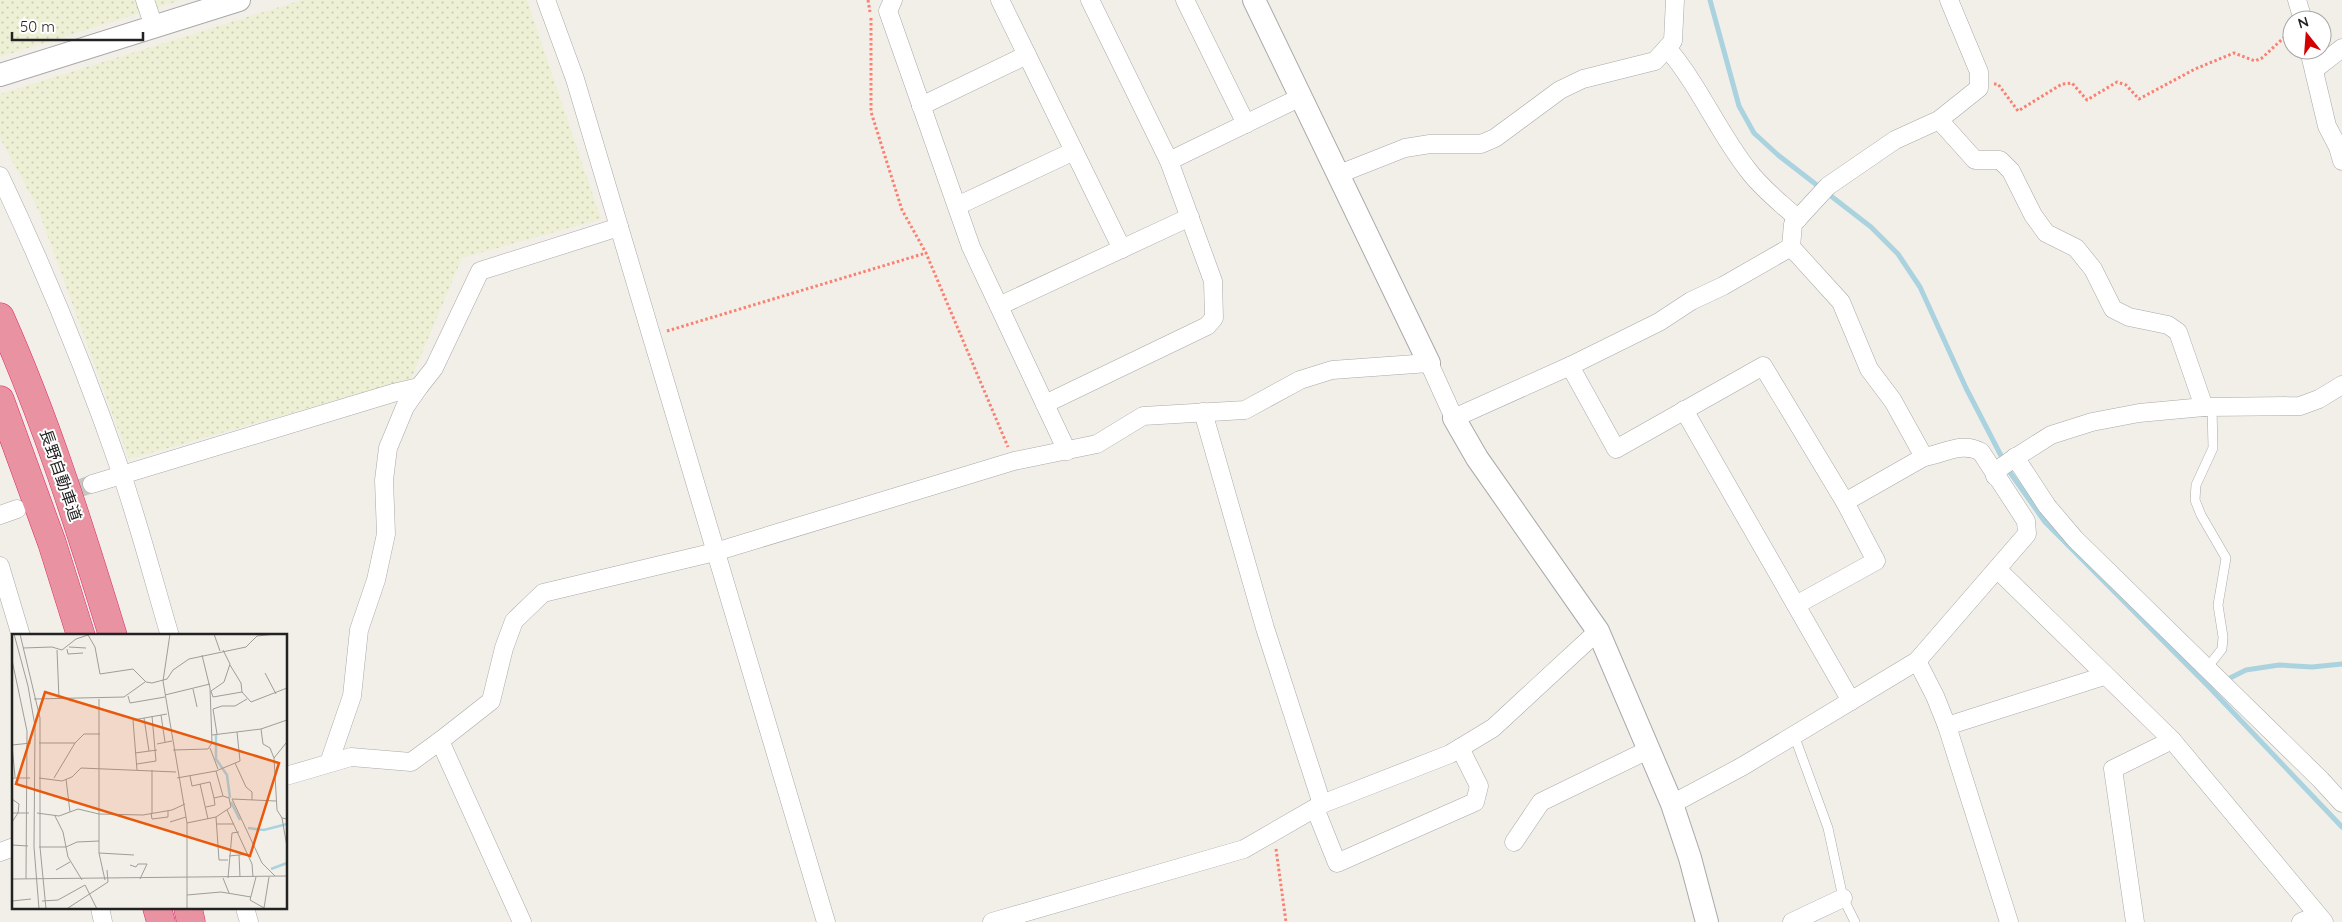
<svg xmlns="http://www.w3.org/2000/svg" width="2342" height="922" font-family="Quicksand,'Noto Sans JP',sans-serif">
<defs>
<pattern id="farmland-dots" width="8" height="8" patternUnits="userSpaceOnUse" patternTransform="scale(1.25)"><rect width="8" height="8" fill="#eef0d5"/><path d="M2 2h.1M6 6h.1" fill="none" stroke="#ccceb7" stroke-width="1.8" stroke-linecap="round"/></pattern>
</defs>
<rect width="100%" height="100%" fill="#f2efe9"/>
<!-- farmland -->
<g fill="url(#farmland-dots)">
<path d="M0 0H181L0 57Z"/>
<path d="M302 0H527L601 219 462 258 411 379 129 459 37 207 0 138V94Z"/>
</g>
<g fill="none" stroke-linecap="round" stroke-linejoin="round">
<!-- stream -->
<g stroke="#aad3df" stroke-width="5">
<path d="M1710 0 1739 106 1754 133 1778 155 1871 227 1898 254 1920 287 1966 388 2009 471 2045 522 2210 688 2342 827"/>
<path d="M2224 681 2246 670 2279 665 2312 667 2342 664"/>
</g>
<!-- minor-tunnel -->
<path stroke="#c8c6c1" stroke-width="18" stroke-dasharray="18 9" stroke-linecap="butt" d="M29 505 92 484"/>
<!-- service casing -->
<g stroke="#a9a9a9" stroke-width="10">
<g id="service">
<path d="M2207 668 2222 649 2223 637 2218 605 2226 558 2201 515 2195 500 2196 485 2213 448 2212 407"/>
<path d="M1794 735 1828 828 1843 898 1855 922"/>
</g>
</g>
<!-- minor casing -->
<g stroke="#a9a9a9" stroke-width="19">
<g id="minor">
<path d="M145 0 154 27"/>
<path d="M546 0 575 79 826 922"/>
<path d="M893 0 888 11 971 247 1067 451"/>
<path d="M1000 0 1122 249"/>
<path d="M1185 0 1246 124"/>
<path d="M2297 0 2303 20"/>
<path d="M1667 48C1699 85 1718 132 1748 170 1762 189 1781 203 1798 219"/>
<path d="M2309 50 2327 126 2338 147 2342 161"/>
<path d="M2314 70 2342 48"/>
<path d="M921 106 1027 55"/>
<path d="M1939 120 1975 160H2000L2011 171 2033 215 2046 233 2076 248 2093 269 2113 309 2129 317 2168 325 2178 332 2204 407"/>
<path d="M1169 161 1301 97"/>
<path d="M1339 174 1405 148 1430 144H1481L1495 138 1560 90 1583 79 1655 61 1673 41 1675 0"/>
<path d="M0 176C46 273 87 373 122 475 140 528 154 582 170 636"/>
<path d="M957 206 1074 151"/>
<path d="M999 306 1190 217"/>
<path d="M1570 366 1616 449 1763 366 1845 502 1924 457"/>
<path d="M1045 404 1207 326 1214 318 1213 281 1169 161 1090 0"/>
<path d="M1684 410 1851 701"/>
<path d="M1203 412 1265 628 1322 804"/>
<path d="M2015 457 2047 506 2075 539 2321 780 2342 803"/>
<path d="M1995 476 2000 468 2010 461 2051 435 2092 422 2139 413 2204 407 2300 406 2319 399 2342 385"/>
<path d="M92 484 393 393 419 387 434 368 480 271 619 227"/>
<path d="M0 515 17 509"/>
<path d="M0 566 21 636"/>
<path d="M1997 569 2172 740 2324 922"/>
<path d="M1796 605 1876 561 1845 502"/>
<path d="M1917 661 1935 696 1947 726 2009 922"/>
<path d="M1947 726 2104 676"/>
<path d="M440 741 522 922"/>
<path d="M329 763 352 696 359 630 376 580 386 534 384 480 388 448 405 407 419 387"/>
<path d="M286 776 351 757 411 762 440 741 491 701 504 648 514 621 543 593 715 552 1014 461 1097 444 1143 416 1245 410 1300 380 1332 370 1429 363 1454 418 1570 366 1659 322 1691 301 1723 286 1791 247"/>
<path d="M1672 804 1743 766 1917 661 2027 534 2026 521 1981 452C1963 441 1943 454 1924 457L1893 401 1869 369 1841 302 1791 247 1793 224 1828 186 1895 140 1939 120 1979 88V72L1949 0"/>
<path d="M1315 808 1337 863 1475 802 1479 786 1460 748"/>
<path d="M1514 842 1541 802 1648 750"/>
<path d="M0 852 14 847"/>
<path d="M100 908 103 922"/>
<path d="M245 908 249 922"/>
<path d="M992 922 1244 849 1322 804 1450 754 1493 728 1598 631"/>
<path d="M1792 922 1843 898"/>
<path d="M2135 922 2113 769 2172 740"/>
<path d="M2301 922 2318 915"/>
</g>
</g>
<!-- tertiary casing -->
<g stroke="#a9a9a9" stroke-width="24">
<g id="tertiary">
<path d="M1254 0 1429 363"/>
<path d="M0 75 239 0"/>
<path d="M1454 418 1477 458 1598 631 1672 804 1690 858 1707 922"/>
</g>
</g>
<!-- motorway casing -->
<g stroke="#dc2a67" stroke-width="29">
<g id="motorway">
<path d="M0 317C46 420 80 528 113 636"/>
<path d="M0 400 52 543 81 636"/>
<path d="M157 908 161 922"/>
<path d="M188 908 191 922"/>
</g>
</g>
<!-- path -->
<g stroke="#fa8072" stroke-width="3" stroke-dasharray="2.5 2.5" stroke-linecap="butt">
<path d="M868 0 870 12"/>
<path d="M871 18V112L902 210 926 253 1008 447"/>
<path d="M1994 84H1998L2018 111 2062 84 2072 83 2087 100 2117 82 2126 85 2139 99 2195 69 2234 53 2255 61 2262 58 2291 31"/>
<path d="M667 331 926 253"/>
<path d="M1276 849 1286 922"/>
</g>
<!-- service -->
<use href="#service" stroke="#fff" stroke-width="9"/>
<!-- minor -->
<use href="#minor" stroke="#fff" stroke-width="18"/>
<!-- tertiary -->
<use href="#tertiary" stroke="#fff" stroke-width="22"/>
<!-- motorway -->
<use href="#motorway" stroke="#e892a2" stroke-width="28"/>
</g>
<g text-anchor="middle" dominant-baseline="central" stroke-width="4" stroke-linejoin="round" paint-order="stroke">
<!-- street labels -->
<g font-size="16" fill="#222" stroke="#fff">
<text transform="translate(61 475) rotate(71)">長野自動車道</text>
</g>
</g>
<!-- overview -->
<g transform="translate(12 634)">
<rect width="275" height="275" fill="#f2efe9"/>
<path fill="none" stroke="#aad3df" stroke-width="2.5" d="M204 101V125L215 141 218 164M219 168 228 186M236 194 252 196 275 190M259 235 275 229"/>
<path fill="none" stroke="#9f9d99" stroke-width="1" d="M2 0 16 52 23 92 22 213 27 275M8 0 28 84V213L34 275M158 0 151 47 175 189V275M202 0 208 17M76 1 83 13 88 40 121 35 134 48 140 49 155 45 161 36 177 25 234 13 245 2 264 0M57 13 74 14M11 14 40 13 50 16 64 5 76 1M55 15 56 20 71 19M45 16 47 65M211 16 218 30 212 48 199 57 201 63 230 58M0 26 15 97 14 245M218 31 229 49 230 58 239 68 275 54M253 39 264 60M181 55 185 73M153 61 198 50M116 62 118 69 153 63M22 65 112 63 133 48M87 65V219L93 246M149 81 153 108M132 84 137 117M249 95 251 110 258 114 262 124 265 176 270 184 275 185M205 100 201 75 210 72H223L235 65M200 101 249 95 275 86M27 109H63L72 100H88M145 110 160 107M0 111 3 143M0 111 19 109M198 114 206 135M161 116 196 115 200 109 198 54 190 21M123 119 145 116M262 124 274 109M223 129 234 153 240 158V166M125 130 144 127 140 82M125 136 121 86 155 80M140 136V179M178 142 180 152 198 148 202 164 211 162M0 144H18M27 144 50 147 60 143 69 134 164 138M42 144 63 109M165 144 204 137 228 127 225 98M54 145 58 178M188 150 196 185M0 165 7 170 6 179 0 188M220 165 250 229 263 242M220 165 264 167M194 173 203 171 202 164M215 176 240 230 241 243M0 179H17M25 179 47 182 66 175 87 180 131 181 160 176 173 170M139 179 140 185 156 183V177M43 182 51 198 56 223 70 246M204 183 207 226H216M270 184 275 213M158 188 174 183M175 189 204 183 219 173 217 164 211 162 204 137M205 190H222M0 211 16 212M27 213H54L65 208 87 207M87 219 122 221M227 221 228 243M217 222 236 220M118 231 124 233 126 230H135L128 245M44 236 58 228M244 243 238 266 252 274M211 244 217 259M216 244 220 199 227 198M0 245 275 242M73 251 85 275M175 261 209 258 239 263M0 267 19 265M30 267 46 266 73 251M56 274 96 248 95 236M252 274 257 243"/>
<path fill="#e8590c" fill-opacity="0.15" stroke="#e8590c" stroke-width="2.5" d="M33 58 267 129 238 222 4 150Z"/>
<rect width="275" height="275" fill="none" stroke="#222" stroke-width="2.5"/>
</g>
<!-- north arrow -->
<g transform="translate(2307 35) rotate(343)"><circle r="24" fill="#ffffff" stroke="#a7a7a7"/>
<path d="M0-4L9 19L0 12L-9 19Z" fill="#d40000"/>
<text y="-8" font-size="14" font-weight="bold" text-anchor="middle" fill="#222222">N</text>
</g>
<!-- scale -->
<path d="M12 32v8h131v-8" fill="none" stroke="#222222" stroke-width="2.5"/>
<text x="20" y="32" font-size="15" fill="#222222" stroke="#ffffff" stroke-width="4" paint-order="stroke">50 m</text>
</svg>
